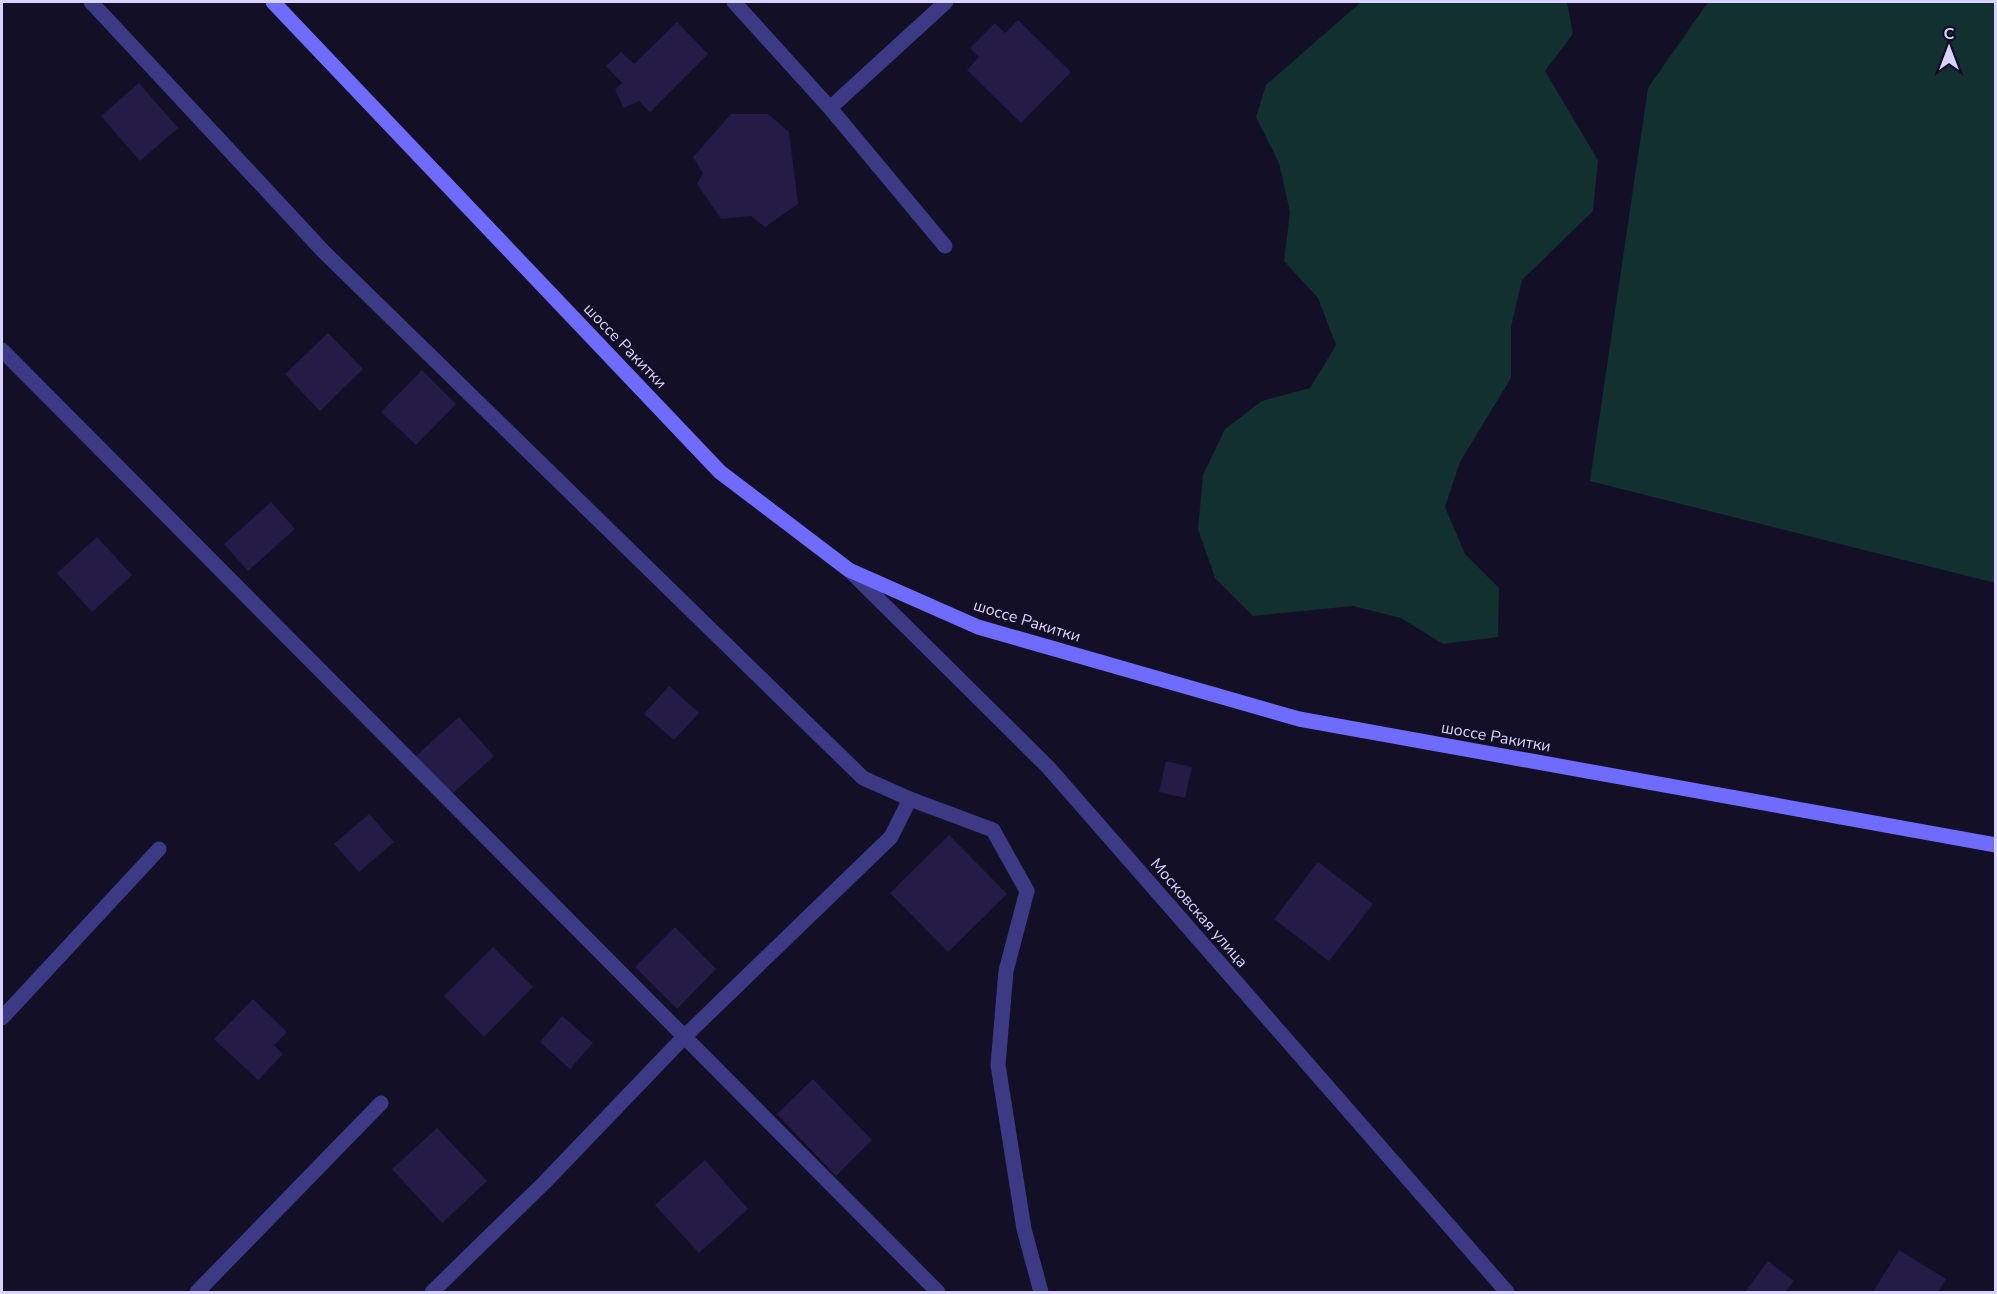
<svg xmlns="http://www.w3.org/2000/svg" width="1997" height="1294" font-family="'Nunito Sans',sans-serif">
<rect width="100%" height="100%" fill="#130f26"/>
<!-- green -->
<g fill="#12302f">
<path d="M1361 2H1567L1573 34 1545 71 1598 160 1593 211 1522 280 1511 327V378L1460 462 1445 507 1465 554 1499 588 1498 637 1443 644 1401 618 1353 606 1253 616 1215 578 1198 529 1203 475 1225 429 1262 401 1310 388 1336 345 1318 298 1284 261 1290 212 1279 163 1256 117 1266 85Z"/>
<path d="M1708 2H1995V583L1590 481 1648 88Z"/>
</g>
<!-- building -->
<g fill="#241b47">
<path d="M1018 20 1071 72 1021 123 967 70 979 57 970 48 995 23 1005 33Z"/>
<path d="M677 22 708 54 650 112 639 101 624 108 615 90 622 83 606 66 621 52 634 64Z"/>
<path d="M139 83 178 128 140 161 101 116Z"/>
<path d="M731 114H768L789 132 798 204 765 227 751 216 721 219 697 184 703 173 693 157Z"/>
<path d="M328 333 363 369 320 411 285 374Z"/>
<path d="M422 370 456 404 416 445 381 412Z"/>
<path d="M271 502 295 529 248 571 224 544Z"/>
<path d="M97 537 132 575 92 612 57 573Z"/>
<path d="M669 686 699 713 674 740 644 714Z"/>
<path d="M459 717 494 756 451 795 416 756Z"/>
<path d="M1166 761 1192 767 1185 798 1159 792Z"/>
<path d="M369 814 394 842 359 872 334 844Z"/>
<path d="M949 835 1007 894 948 952 890 893Z"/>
<path d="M1318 862 1373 904 1329 961 1274 919Z"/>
<path d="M675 927 716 969 677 1009 635 967Z"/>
<path d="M493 947 533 987 484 1037 444 996Z"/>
<path d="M253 999 287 1032 274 1045 283 1054 258 1080 214 1039Z"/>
<path d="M562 1016 593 1043 570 1069 540 1042Z"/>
<path d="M813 1079 872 1140 836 1176 777 1114Z"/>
<path d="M437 1128 487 1181 442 1223 392 1169Z"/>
<path d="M705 1160 748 1209 699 1253 655 1205Z"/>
<path d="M1899 1250 1946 1279 1938 1292H1873Z"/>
<path d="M1768 1261 1794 1281 1785 1292H1745Z"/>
</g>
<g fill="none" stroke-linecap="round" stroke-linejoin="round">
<!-- minor -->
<g stroke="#3d3a85" stroke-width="15">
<path d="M91 2 325 253 863 778 910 799 993 830 1027 891 1006 971 998 1065 1024 1229 1041 1292"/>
<path d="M734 2 830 108 945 246"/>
<path d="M830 108 946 2"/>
<path d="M2 350 938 1292"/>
<path d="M2 1018 159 849"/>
<path d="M197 1292 381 1103"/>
<path d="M432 1292 544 1183 684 1037 891 837 910 799"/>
</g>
<!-- tertiary -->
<path stroke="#3d3a85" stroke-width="15" d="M851 572 1048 767 1507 1292"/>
<!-- secondary -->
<path stroke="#6f6bff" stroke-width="15" d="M273 2 720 472 849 570 978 627 1299 719 1996 845"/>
</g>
<g text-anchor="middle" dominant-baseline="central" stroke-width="4.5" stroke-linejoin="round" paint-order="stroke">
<!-- street labels -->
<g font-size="16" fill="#d9d4ff" stroke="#130f26">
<text transform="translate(625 346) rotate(46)">шоссе Ракитки</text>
<text transform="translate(1027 621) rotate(17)">шоссе Ракитки</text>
<text transform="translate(1496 737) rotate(10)">шоссе Ракитки</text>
<text transform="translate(1199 913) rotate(49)">Московская улица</text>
</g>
</g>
<!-- border -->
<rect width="1997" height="1294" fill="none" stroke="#d9d4ff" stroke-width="6"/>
<!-- north arrow -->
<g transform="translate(1949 48)" stroke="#130f26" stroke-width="4.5" paint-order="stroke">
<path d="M0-4.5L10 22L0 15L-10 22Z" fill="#d9d4ff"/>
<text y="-9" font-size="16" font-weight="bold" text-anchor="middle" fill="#d9d4ff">С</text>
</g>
</svg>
